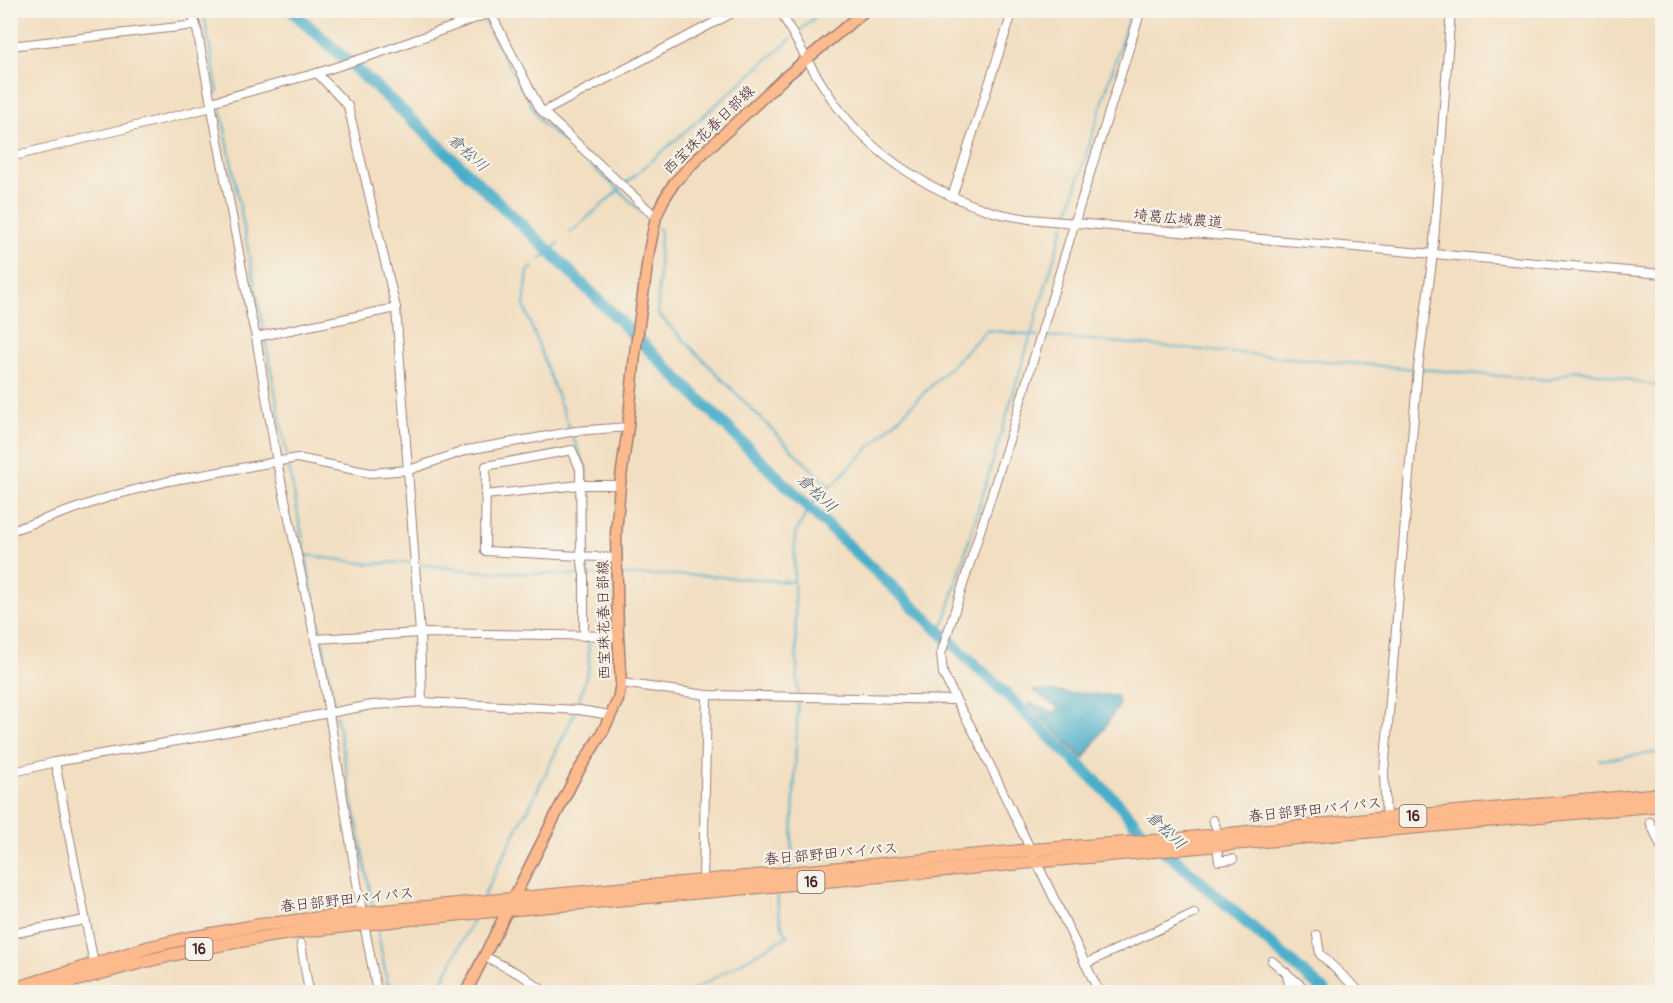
<svg xmlns="http://www.w3.org/2000/svg" width="1673" height="1003" font-family="Pangolin,'Klee One',sans-serif">
<rect width="100%" height="100%" fill="#f7f3e8"/>
<filter id="ink" filterUnits="userSpaceOnUse"><feTurbulence type="fractalNoise" baseFrequency=".0167" numOctaves="2"/><feDisplacementMap in="SourceGraphic" scale="12" xChannelSelector="R" yChannelSelector="G"/><feConvolveMatrix kernelMatrix="1 2 1 2 8 2 1 2 1" color-interpolation-filters="sRGB"/></filter>
<filter id="wash" filterUnits="userSpaceOnUse"><feTurbulence type="fractalNoise" baseFrequency=".008" numOctaves="4" result="noise"/><feDisplacementMap in="SourceGraphic" scale="24" xChannelSelector="R" yChannelSelector="G"/><feGaussianBlur stdDeviation="1.35" result="paint"/><feColorMatrix in="noise" values="0 0 0 0 0 0 0 0 0 0 0 0 0 0 0 0 0 1.4 0 .05"/><feComposite in="paint" operator="in"/></filter>
<g filter="url(#wash)">
<rect width="100%" height="100%" fill="#f2dec0"/>
<!-- water -->
<path fill="#49aec9" stroke="#4a667a" stroke-width="1.5" d="M1033 690 1117 696 1119 705 1084 759 1029 706 1031 703 1054 713 1058 708Z"/>
<g fill="none" stroke-linecap="round" stroke-linejoin="round">
<!-- stream -->
<g stroke="#49aec9" stroke-width="2">
<path d="M203 10 218 92"/>
<path d="M483 18 506 61 541 122 619 190 651 222"/>
<path d="M795 35 823 10"/>
<path d="M221 108 264 332"/>
<path d="M624 185 791 39"/>
<path d="M1066 220 1131 10"/>
<path d="M657 228 660 230 658 314 800 458 830 486"/>
<path d="M570 233 620 189"/>
<path d="M541 259 559 243"/>
<path d="M533 267 528 271 524 306 570 430"/>
<path d="M1044 336 1415 369"/>
<path d="M265 338 287 456"/>
<path d="M1420 369 1549 380 1575 370 1599 373 1662 387"/>
<path d="M572 435 586 468 588 573"/>
<path d="M288 462 321 636"/>
<path d="M306 555 369 564 404 562 474 571 581 575"/>
<path d="M587 575H614"/>
<path d="M620 575H697L794 582"/>
<path d="M941 633 1064 225"/>
<path d="M323 642 335 710"/>
<path d="M798 694 794 582 795 534 809 508 987 330 1038 336"/>
<path d="M577 707 589 666 588 639"/>
<path d="M336 715 373 907"/>
<path d="M1599 760 1662 752"/>
<path d="M789 868 791 864 798 700"/>
<path d="M483 897 525 813 527 812 575 712"/>
<path d="M377 928 389 992"/>
<path d="M387 983 416 992"/>
<path d="M437 992 473 919"/>
<path d="M690 992 787 936C780 923 774 903 780 889"/>
</g>
<!-- river -->
<path stroke="#49aec9" stroke-width="12" d="M291 10 407 115 549 251 809 508 1009 697 1115 800 1148 838 1177 861 1325 992"/>
</g>
</g>
<g filter="url(#ink)">
<g fill="none" stroke-linecap="round" stroke-linejoin="round">
<!-- minor casing -->
<g stroke="#9e7e76" stroke-width="10">
<g id="minor">
<path d="M191 10 197 29 251 317 256 337 277 462 323 677 362 913 377 992"/>
<path d="M489 10 540 109 656 217"/>
<path d="M780 10C797 43 815 75 836 105 874 157 933 193 993 212 1004 215 1017 217 1029 219 1240 238 1451 254 1662 274"/>
<path d="M10 46 196 25"/>
<path d="M317 73 348 106 396 308 420 633 422 702"/>
<path d="M211 102 317 73 376 54 490 13"/>
<path d="M543 112 738 10"/>
<path d="M10 157 212 107"/>
<path d="M952 197 1013 10"/>
<path d="M256 337 396 308"/>
<path d="M485 495 580 485H620"/>
<path d="M10 531 115 495 169 481 297 458 370 473 409 470 467 450 576 431 628 427"/>
<path d="M584 636V575L581 556 580 469 572 450 486 466 485 551 617 558"/>
<path d="M315 639 420 633 618 636"/>
<path d="M621 683 707 695 956 700"/>
<path d="M55 762 94 964"/>
<path d="M10 773 55 762 194 738 372 705 422 702 579 710 611 715"/>
<path d="M1386 818 1384 773 1391 688 1418 368 1433 254 1451 10"/>
<path d="M1213 820 1216 827"/>
<path d="M1650 822 1662 849"/>
<path d="M1218 853 1219 861 1233 859"/>
<path d="M703 880 707 695"/>
<path d="M10 934 85 920"/>
<path d="M1317 935 1320 954 1360 992"/>
<path d="M301 944 309 992"/>
<path d="M484 956 523 976 545 992"/>
<path d="M1272 961 1309 992"/>
<path d="M1085 964 1194 913"/>
<path d="M1286 972 1291 992"/>
<path d="M1099 992 977 738 956 700 943 673 941 654 1009 440 1080 205 1141 10"/>
</g>
</g>
<!-- major casing -->
<g stroke="#9e7e76" stroke-width="13">
<path id="major" d="M466 992 576 775 602 733 618 700 621 683 618 636 616 534 620 485 628 427 635 354 649 251 656 217 663 201 674 183 700 156 784 78 866 10"/>
</g>
<!-- highway casing -->
<g stroke="#9e7e76" stroke-width="14">
<g id="highway">
<path d="M10 990 150 947 184 939 260 925 362 913 1030 850 1178 839 1386 818 1662 794"/>
<path d="M37 992C110 969 183 950 259 938 326 927 395 921 462 914L1662 805"/>
</g>
</g>
<!-- minor -->
<use href="#minor" stroke="#fff" stroke-width="8"/>
<!-- major -->
<use href="#major" stroke="#fcba8d" stroke-width="10"/>
<!-- highway -->
<use href="#highway" stroke="#fcba8d" stroke-width="12"/>
</g>
</g>
<g text-anchor="middle" dominant-baseline="central" stroke-width="4.5" stroke-linejoin="round" paint-order="stroke">
<!-- shield labels -->
<g fill="#f7f3e8" stroke="#7e5f64" stroke-width="1.5">
<rect x="1399.5" y="805" width="27" height="22" rx="4.5"/>
<rect x="797.5" y="871" width="27" height="22" rx="4.5"/>
<rect x="185.5" y="938" width="27" height="22" rx="4.5"/>
</g>
<g font-size="14" font-weight="bold" fill="#4a1f2b">
<text x="1413" y="816">16</text>
<text x="811" y="882">16</text>
<text x="199" y="949">16</text>
</g>
<!-- street labels -->
<g font-size="15" fill="#4a1f2b" stroke="#f7f3e8">
<text transform="translate(709 130) rotate(-44)">西宝珠花春日部線</text>
<text transform="translate(1178 219) rotate(5)">埼葛広域農道</text>
<text transform="translate(604 620) rotate(-91)">西宝珠花春日部線</text>
<text transform="translate(1315 810) rotate(-6)">春日部野田バイパス</text>
<text transform="translate(831 854) rotate(-5)">春日部野田バイパス</text>
<text transform="translate(347 900) rotate(-6)">春日部野田バイパス</text>
</g>
<!-- water labels -->
<g font-size="16" font-style="italic" fill="#4a586a" stroke="#f7f3e8">
<text transform="translate(468 153) rotate(43)">倉松川</text>
<text transform="translate(817 493) rotate(44)">倉松川</text>
<text transform="translate(1166 830) rotate(44)">倉松川</text>
</g>
</g>
<!-- margin -->
<rect width="1673" height="1003" fill="none" stroke="#f7f3e8" stroke-width="36"/>
</svg>
